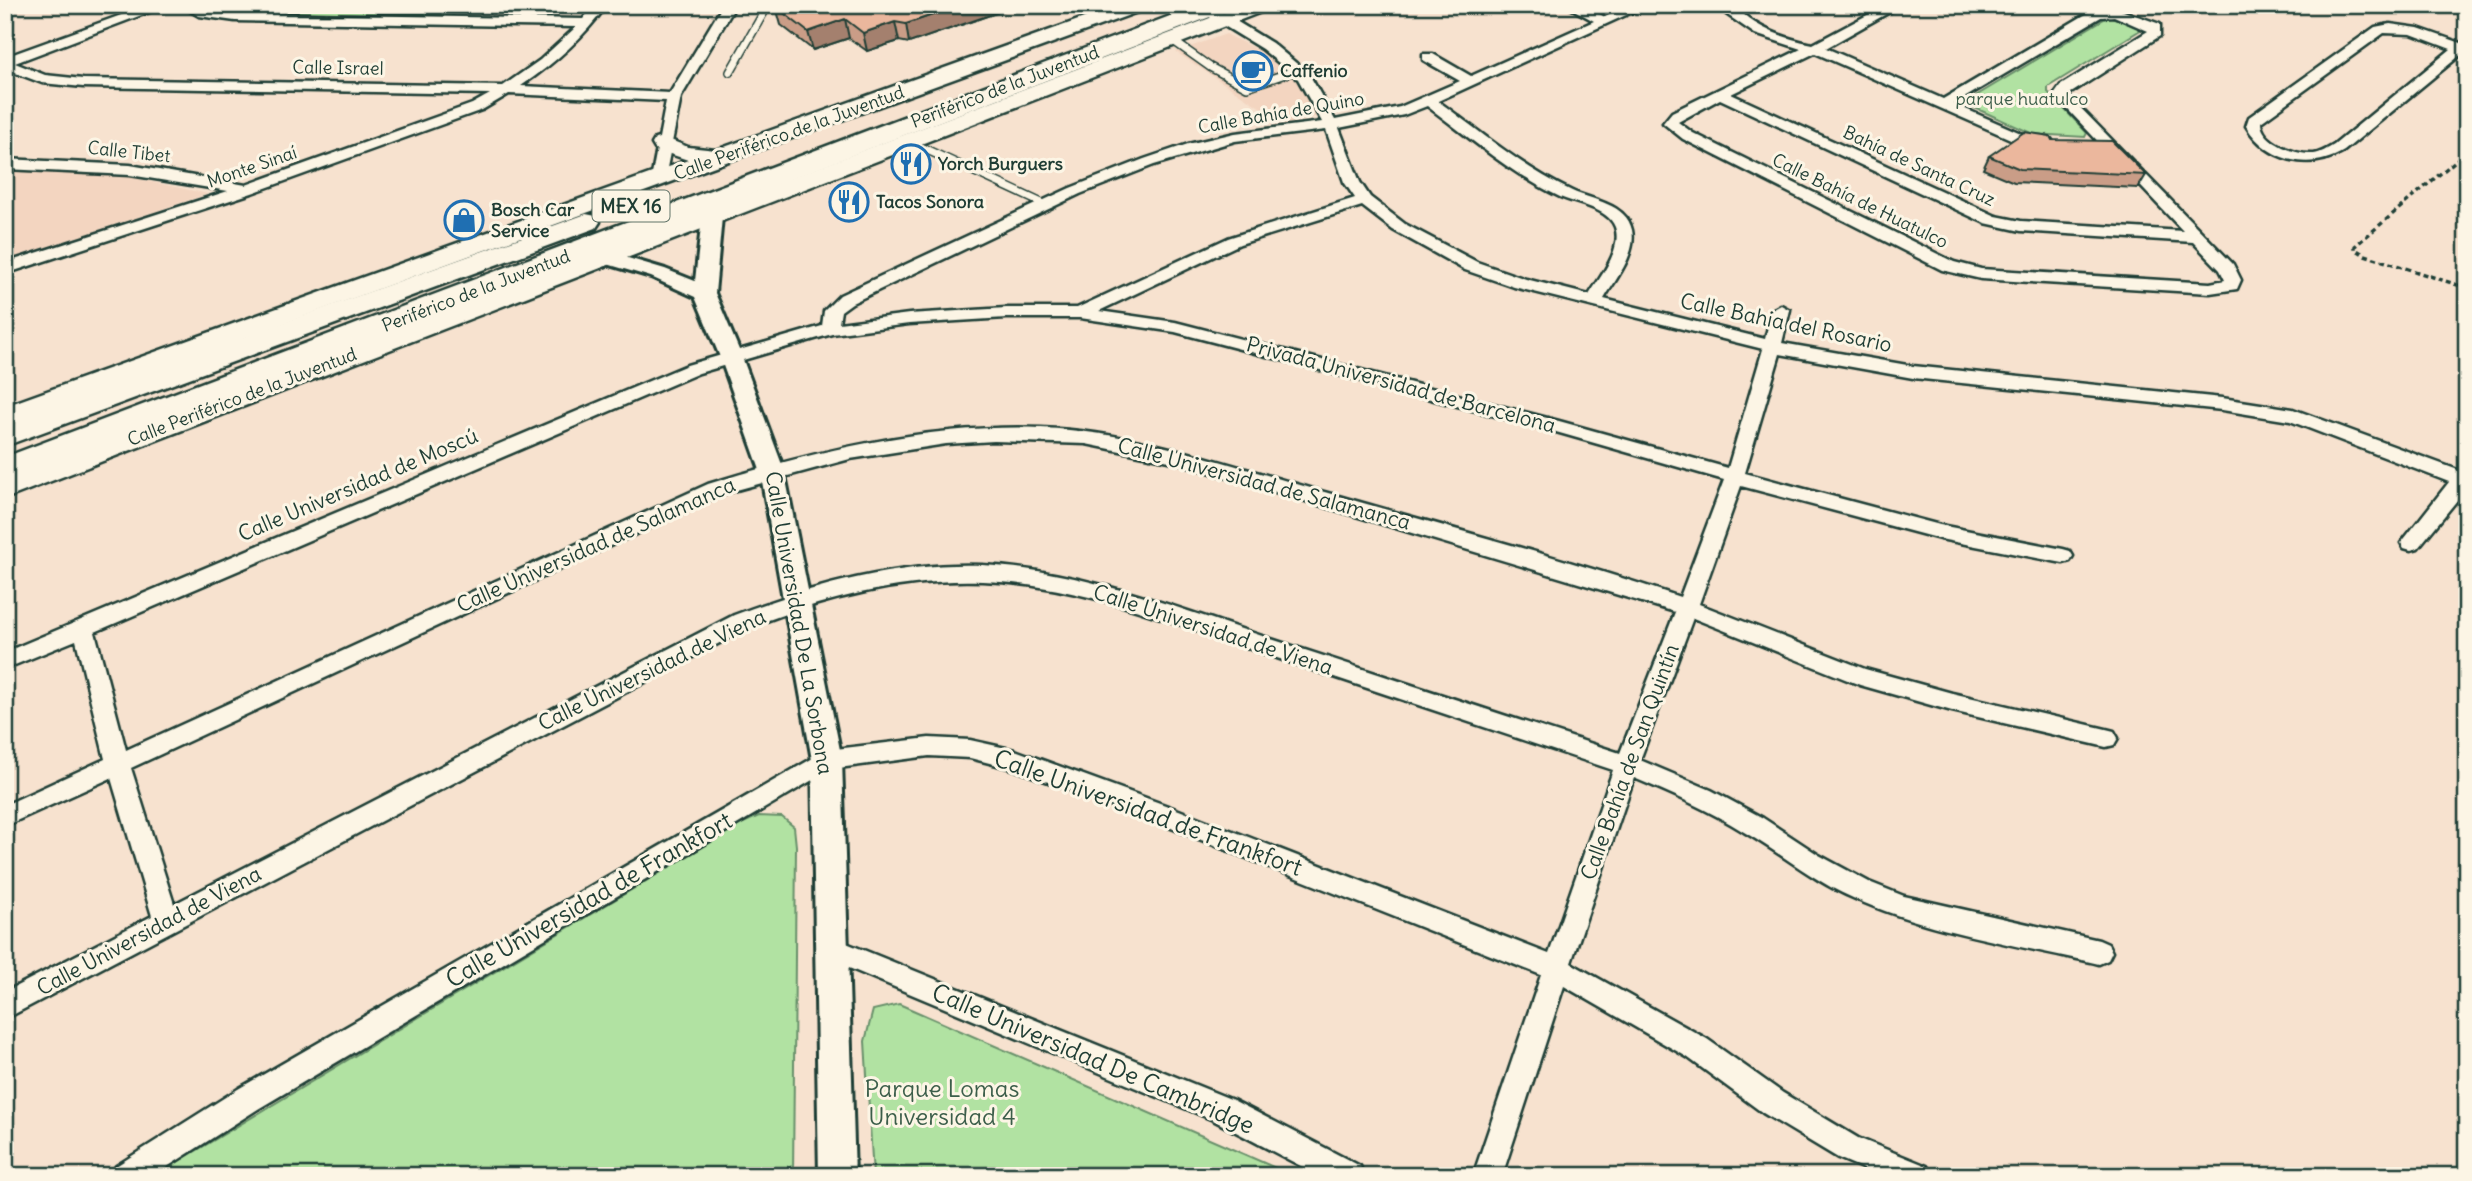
<svg xmlns="http://www.w3.org/2000/svg" width="2472" height="1181" font-family="Delius,sans-serif">
	<rect width="100%" height="100%" fill="#f7e2cf"/>
	<filter id="ink" filterUnits="userSpaceOnUse"><feTurbulence type="fractalNoise" baseFrequency=".0143" numOctaves="2"/><feDisplacementMap in="SourceGraphic" scale="14" xChannelSelector="R" yChannelSelector="G"/><feConvolveMatrix kernelMatrix="1 2 1 2 8 2 1 2 1" color-interpolation-filters="sRGB"/></filter>
	<g filter="url(#ink)">
		<path fill="#f3d5c0" d="M1226,34L1281,62L1303,87L1317,116L1287,125L1176,52Z
			M5,170L116,174L208,194L5,261Z"/>
		<path fill="#b1e2a2" stroke="#68906b" stroke-width="2" d="M219,5H462L451,17L228,9Z
			M2109,16L2142,29L2048,87V92L2087,133L2085,137L2033,134L1964,103Z
			M759,816L782,817L794,827L796,846L793,1176H154L741,824Z
			M899,1004L1294,1176H873L865,1041L873,1010Z"/>
		<g fill="none" stroke-linecap="round" stroke-linejoin="round">
			<g stroke="#1f3d34" stroke-width="10">
				<path id="service" d="M1172,40L1210,67L1247,87L1297,70
					M730,72L768,5
					M908,141L1046,205"/>
			</g>
			<g stroke="#1f3d34" stroke-width="5">
				<path id="minor" d="M149,5H168L15,63L45,75L83,79L503,86L540,60L576,27L235,21L199,16L180,5C199,5 216,11 235,13L583,19L594,5H607C584,37 555,63 521,86L670,93L723,5H736L681,97L664,183L659,185L651,180L666,101L509,94L482,110L252,193L5,274V263L228,191L130,175L5,169V159L130,165L246,185L472,104L490,94L83,87L42,83L5,69V57Z
					M1565,5H1582L1605,17L1631,5H1648L1438,101C1481,132 1523,168 1572,191C1592,200 1627,204 1632,230C1637,254 1615,280 1604,299L1765,339L1772,310L1781,305L1790,310L1782,343L1913,366L2222,398L2293,409L2458,470L2467,466V488L2418,548L2411,550L2404,548L2401,543L2449,482L2290,421L2222,410L1913,378L1780,354L1745,473L1940,525L2063,549L2070,551L2073,556L2070,561L2063,563L1940,539L1741,486L1699,604L1865,669L1952,693L2106,729L2114,731L2118,738L2114,745L2106,747L1952,711L1860,685L1693,618L1640,760L1711,790L1763,818L1819,855L1869,882L1904,896L2099,940L2108,944L2112,952L2108,960L2099,964C2018,945 1928,932 1853,898C1813,881 1781,853 1744,832C1709,810 1672,794 1634,778L1571,963L1707,1039L1783,1093L1858,1138L1927,1166L1931,1176H1881L1838,1158L1763,1113L1687,1057L1564,986L1502,1176H1473L1541,975L1161,824L1013,769L970,758L929,756L831,769L258,1109L153,1176H112L116,1166L238,1089L827,750L929,738L970,740L1015,750L1179,810L1549,954L1613,770C1496,731 1379,692 1262,653C1172,622 1078,584 982,581C903,578 822,599 750,627L5,1019V992L152,916L111,778L5,826V805L105,759L76,640L5,669V652L687,365L822,326L824,311L840,295L1070,188L1144,159L1188,144L1235,133L1322,122L1298,79L1262,49L1203,13V7H1213L1272,43L1309,74L1335,120L1400,107L1460,81L1423,60V54H1433L1471,76L1594,21ZM1427,106C1470,138 1511,174 1560,197C1576,204 1608,208 1615,227C1623,249 1600,277 1589,295L1526,279L1477,262L1405,224L1370,197L1360,182L1339,128L1404,115ZM1326,130L1344,182L1355,198L1228,238L1077,308H1006L909,314L839,323L841,311L852,303L1080,194L1154,165L1235,141ZM1362,206L1393,230L1465,270L1514,287L1763,349L1728,468L1559,421L1175,322L1099,311L1240,244ZM1006,318H1080L1175,332L1556,432L1724,480L1680,597C1567,559 1450,528 1335,495C1238,468 1142,432 1041,428C928,424 815,451 708,484L126,750L95,632L699,373L832,334L909,324ZM994,441L1086,444L1179,463L1675,612L1620,753C1503,715 1385,676 1268,638C1175,607 1080,570 982,565C898,562 812,586 734,615L174,904L131,768L722,494L850,459L946,444Z
					M1886,5H1902L1826,48L1943,99L2093,10L2115,8L2160,24V36L2068,95L2233,264L2241,280L2237,289L2210,293L1981,279L1942,270L1683,139L1663,123L1672,112L1801,49L1755,34L1726,14V8C1738,6 1745,17 1755,23C1773,34 1793,40 1813,44ZM2114,16L2148,31L2061,85L2054,95L2183,231L2021,221L1996,216L1731,94L1815,53L2022,144L2051,145L2053,142L2051,139L2030,137L1954,104L2101,17ZM1720,99L1985,223L2021,231L2193,242L2220,270L2225,280L2210,283L1981,269L1954,262L1693,133L1678,122Z
					M2390,24L2418,28L2467,45V54L2463,53L2344,151C2309,172 2267,161 2246,126L2249,117L2375,27ZM2384,33L2411,34L2451,49L2334,145C2327,149 2321,153 2314,154C2296,155 2261,142 2261,122Z
					M834,938L1233,1100L1360,1166L1364,1176H1320L1213,1120L825,958L821,950L825,942Z"/>
			</g>
			<g stroke="#1f3d34" stroke-width="6">
				<path id="tertiary" d="M703,198L710,200L722,217L715,293L742,357L784,470L842,760L855,1176H819L812,760L760,470L720,357L695,297L651,277L597,261L585,246L588,242H602L611,253L665,269L695,281L702,217L693,204Z"/>
			</g>
			<g stroke="#1f3d34" stroke-width="5">
				<path id="secondary" d="M1120,5H1149L1146,9L5,425V406L688,160L655,149L652,144L655,139L663,137L688,147L716,150Z
					M1244,5H1272L1269,9L5,499V478Z"/>
			</g>
			<g stroke="#1f3d34" stroke-width="5">
				<path id="trunk" d="M1199,5H1231L1228,10L5,482V457Z
					M586,214L596,216L600,222L596,228L5,446V423Z"/>
			</g>
			<path stroke="#1f3d34" stroke-width="3.5" stroke-dasharray="5 3.5" stroke-linecap="butt" d="M2467,151L2355,246V249L2365,255L2467,288"/>
			<use href="#service" stroke="#fcf5e5" stroke-width="7"/>
			<use href="#minor" fill="#fcf5e5" fill-rule="evenodd"/>
			<use href="#tertiary" fill="#fcf5e5" fill-rule="evenodd"/>
			<use href="#secondary" fill="#fcf5e5" fill-rule="evenodd"/>
			<use href="#trunk" fill="#fcf5e5" fill-rule="evenodd"/>
		</g>
		<path fill="#ca9d87" stroke="#1f3d34" stroke-width="2" d="M777,5H1019L909,43L899,41L867,51L849,38L813,50L781,25L776,7Z
			M2052,140L2146,175L2138,188L2014,182L1983,169L1989,156Z"/>
		<path fill="#a4806e" stroke="#1f3d34" stroke-width="2" d="M962,5H1019L909,43L906,24Z
			M845,19L849,38L813,50L808,32Z
			M895,22L899,41L867,51L863,33Z"/>
		<path fill="#ebb79d" stroke="#1f3d34" stroke-width="2" d="M777,5H962L906,24L895,22L863,33L845,19L808,32L776,7Z
			M2024,132L2050,136L2052,140L2112,141L2146,175L2020,169L1989,156Z"/>
	</g>
	<defs>
		<g id="cafe-ring" transform="scale(2.0125)"><circle r="9.5" fill="#fcf5e5" stroke="#1f6fb2" stroke-width="1.5"/><path d="M-5.5-4.5H6V0H3Q3 3.5 0 3.5H-2.5Q-5.5 3.5-5.5 0ZM3-3.2v2h1.7v-2ZM-6 4.5H4V6H-6Z" fill="#1f6fb2"/></g>
		<g id="restaurant-ring" transform="scale(2.0125)"><circle r="9.5" fill="#fcf5e5" stroke="#1f6fb2" stroke-width="1.5"/><path d="M-5-6h1v4h1v-4h1v4h1v-4h1v5L-1.5 .5V6h-2V.5L-5-1ZM5-6V6H3V1.5H1.5Q1.5-4 5-6Z" fill="#1f6fb2"/></g>
		<g id="shop-ring" transform="scale(2.0125)"><circle r="9.5" fill="#fcf5e5" stroke="#1f6fb2" stroke-width="1.5"/><path d="M-5-2.5h2.3a2.7 3.5 0 0 1 5.4 0H5L5.5 6h-11ZM-1.5-2.5h3a1.5 2.3 0 0 0-3 0Z" fill="#1f6fb2"/></g>
	</defs>
	<g fill-rule="evenodd">
		<use href="#cafe-ring" x="1253" y="71"/>
		<use href="#restaurant-ring" x="911" y="164"/>
		<use href="#restaurant-ring" x="849" y="202"/>
		<use href="#shop-ring" x="464" y="220"/>
	</g>
	<g text-anchor="middle" stroke-width="6" stroke-linejoin="round" paint-order="stroke">
		<g font-size="18" fill="#1f3d34" stroke="#fcf5e5">
			<text transform="translate(338 68) rotate(1)" y="6">Calle Israel</text>
			<text transform="translate(1005 87) rotate(-21)" y="6">Periférico de la Juventud</text>
			<text transform="translate(1281 113) rotate(-10)" y="6">Calle Bahía de Quino</text>
			<text transform="translate(789 133) rotate(-20)" y="6">Calle Periférico de la Juventud</text>
			<text transform="translate(129 152) rotate(6)" y="6">Calle Tibet</text>
			<text transform="translate(1919 166) rotate(25)" y="6">Bahía de Santa Cruz</text>
			<text transform="translate(252 167) rotate(-19)" y="6">Monte Sinaí</text>
			<text transform="translate(1860 201) rotate(26)" y="6">Calle Bahía de Huatulco</text>
			<text transform="translate(476 291) rotate(-21)" y="6">Periférico de la Juventud</text>
			<text transform="translate(242 397) rotate(-21)" y="6">Calle Periférico de la Juventud</text>
		</g>
		<g font-size="18" font-weight="bold" fill="#1f3d34" stroke="#fcf5e5" text-anchor="start">
			<text x="1280" y="77">Caffenio</text>
			<text x="938" y="170">Yorch Burguers</text>
			<text x="876" y="208">Tacos Sonora</text>
			<text x="491" y="216">Bosch Car<tspan x="491" dy="21">Service</tspan></text>
		</g>
		<g font-size="18" fill="#3c5e4a" stroke="#fcf5e5">
			<text x="2022" y="105">parque huatulco</text>
		</g>
		<rect fill="#fcf5e5" stroke="#617469" stroke-width="2" x="592.5" y="190.5" width="77" height="31" rx="5"/>
		<g font-size="19" font-weight="bold" fill="#1f3d34">
			<text x="631" y="213">MEX 16</text>
		</g>
		<g font-size="21" fill="#1f3d34" stroke="#fcf5e5">
			<text transform="translate(1786 323) rotate(12)" y="7">Calle Bahia del Rosario</text>
			<text transform="translate(1401 385) rotate(15)" y="7">Privada Universidad de Barcelona</text>
			<text transform="translate(1264 484) rotate(15)" y="7">Calle Universidad de Salamanca</text>
			<text transform="translate(358 485) rotate(-23)" y="7">Calle Universidad de Moscú</text>
			<text transform="translate(596 545) rotate(-24)" y="7">Calle Universidad de Salamanca</text>
			<text transform="translate(799 623) rotate(80)" y="7">Calle Universidad De La Sorbona</text>
			<text transform="translate(1213 630) rotate(18)" y="7">Calle Universidad de Viena</text>
			<text transform="translate(652 670) rotate(-26)" y="7">Calle Universidad de Viena</text>
			<text transform="translate(1630 762) rotate(-70)" y="7">Calle Bahía de San Quintín</text>
			<text transform="translate(149 931) rotate(-28)" y="7">Calle Universidad de Viena</text>
		</g>
		<g font-size="24" fill="#1f3d34" stroke="#fcf5e5">
			<text transform="translate(1148 813) rotate(20)" y="8">Calle Universidad de Frankfort</text>
			<text transform="translate(589 900) rotate(-30)" y="8">Calle Universidad de Frankfort</text>
			<text transform="translate(1093 1059) rotate(23)" y="8">Calle Universidad De Cambridge</text>
		</g>
		<g font-size="24" fill="#3c5e4a" stroke="#fcf5e5">
			<text x="942" y="1097">Parque Lomas<tspan x="942" dy="28">Universidad 4</tspan></text>
		</g>
	</g>
	<rect width="2472" height="1181" fill="none" stroke="#fcf5e5" stroke-width="28"/>
	<rect x="14" y="14" width="2444" height="1153" fill="none" stroke="#1f3d34" stroke-width="2.5" filter="url(#ink)"/>
</svg>
